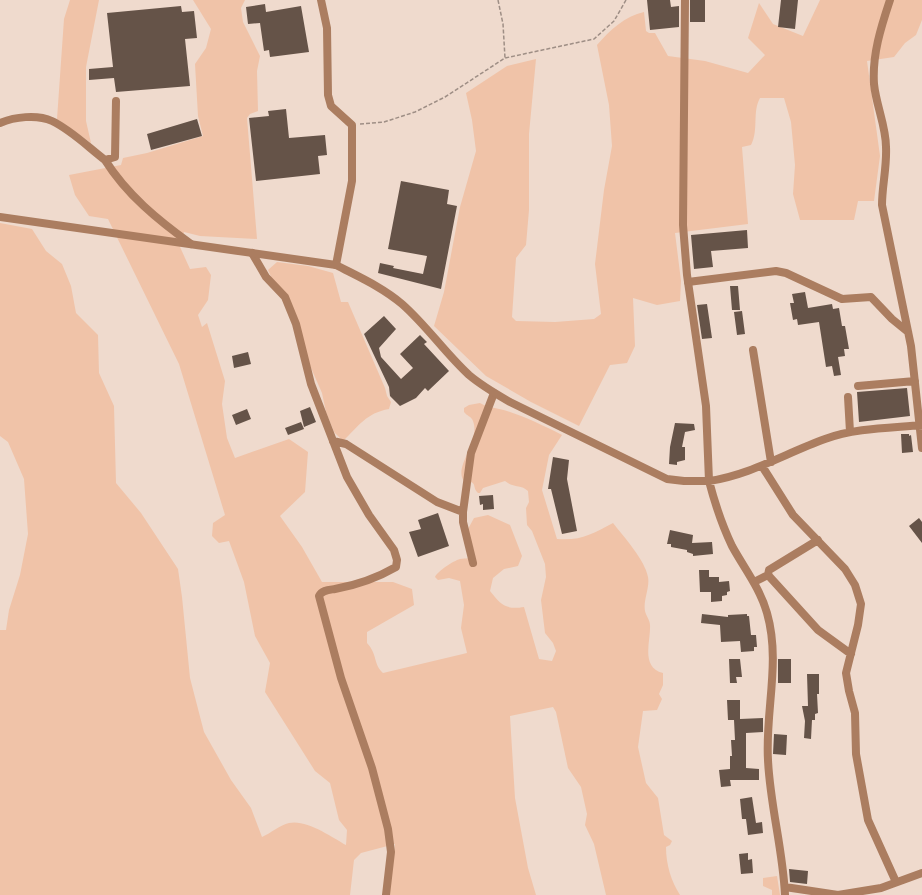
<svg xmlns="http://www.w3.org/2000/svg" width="922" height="895" font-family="'Roboto Serif',serif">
	<rect width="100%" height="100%" fill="#efdacd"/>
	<path fill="#f0c3a8" d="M70,0H99L86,67V121L91,143L57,119L64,19Z
		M193,0H245L241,8L243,22L260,56L257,71L258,111L250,114L247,118L257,239L200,236L184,232L180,247L190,269L206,267L211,275L208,300L198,315L202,327L207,323L225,381L222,404L227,438L235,458L289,439L308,452L305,492L280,516L302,547L322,582H393L412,589L414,605L367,632V643C378,655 373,664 383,673L467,653L461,628L464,605L460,581L449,578L438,580L435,577C438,571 453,561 460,559C466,558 470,559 475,556L468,529L474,518L488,515L510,525L522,556L518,566L504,569L493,578L490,591C501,605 506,610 524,607L539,659L552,661L556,651L553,643L545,633L541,600L546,577L545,564L532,531L527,525L526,508L529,502L528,491C521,484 513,488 505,481L483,488L480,493H478C471,486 479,482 464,481C453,467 481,441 473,421C471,416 467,416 464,412V408L469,405L480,403C489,408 498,408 507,411C526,417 544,426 562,435L549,455L542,490L557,539C581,541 592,534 613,523C624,537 645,560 648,577C650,588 643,600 645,611C646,616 650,620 650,625C651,641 640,667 663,673V685L659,694L662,699L657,710L643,711L638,747L646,783L658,798L664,835L672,841L670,845L666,847C666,864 671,881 680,895H606L594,844L585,825L587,814L581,787L568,768L556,712L553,707L510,716L515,798L528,868L536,895H389L395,844L361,853L354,860L350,895H0V630H6L9,610L20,575L28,534L24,479L8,442L0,436V223L32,229L46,251L62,264L71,286L76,313L98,335L99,373L114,406L116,483L141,513L178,569L182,597L190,678L204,732L231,780L251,808L262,837C271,833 280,825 289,823C306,819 332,837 346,845L347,830L339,820L330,783L315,771L265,692L270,663L255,636L244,582L229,541L219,543L212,536L213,523L225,515L179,364L108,219L89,216L75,195L69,175L121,165L123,158L147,153L203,136L198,116L195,64L206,48L211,29Z
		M820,0H922V20L916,35L905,43L894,57L867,61L880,156L874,201H858L854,220H800L793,194L795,165L791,122L784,98H760C752,112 759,130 751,145L742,147L748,224L675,233L681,281L680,301L657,305L633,298L635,346L627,363L610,365L579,426L531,402L486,376L434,326L444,292L460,207L476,151L472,120L466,93L507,66L536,59L529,134V210L526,245L516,258L512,317L516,321L555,322L594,319L601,314L595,264L604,190L612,146L609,105L597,45C610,30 625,16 644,12L646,31L649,33H655L668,56L705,61L748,73L765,55L748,38L759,3L773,24L803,36Z
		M277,262L308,266L333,273L341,302H348L385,388L387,396L391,402L389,409C366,413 359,426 343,441L334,432L326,412L322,393L308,361L298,322L274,283L268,270Z
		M777,876L780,895H772V890L763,886V878Z"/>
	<path fill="#655348" d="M647,0H670L671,7L679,6V27L650,30Z
		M690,0H705V22H690Z
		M781,0H798L795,29L778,27Z
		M265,4L266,12L301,6L309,52L270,57L269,50L264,51L260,23L248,24L246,7Z
		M181,6L182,12L194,11L197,38L185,39L190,86L116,92L114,78L89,80V69L113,67L107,13Z
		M286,109L289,138L325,135L327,155L318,156L320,174L256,181L249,118L269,116L268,111Z
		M197,119L202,136L151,150L147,134Z
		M401,181L449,190L447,204L457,206L441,289L378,273L380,263L394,266L393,268L423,274L427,256L388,249Z
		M747,230L748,248L711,251L713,267L694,269L691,235Z
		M730,286H738L740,310H732Z
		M805,292L808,308L832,304L833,309L839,308L842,326H845L849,349H844L845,356L838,357L841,375L834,376L832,366L826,367L819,322L798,325L797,319L793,320L790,303H794L792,294Z
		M707,304L712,338L702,339L697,305Z
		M742,311L745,334L737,335L734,312Z
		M384,316L396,329L379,348L381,357L401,379L413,368L400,354L420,335L427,342L424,344L449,371L428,391L425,388L416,398L400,406L390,396L389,387L364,334Z
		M248,352L251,364L234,368L232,356Z
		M907,388L910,416L859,422L857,392Z
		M310,407L316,422L304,427L300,411Z
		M247,409L251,419L236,425L232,415Z
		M301,422L304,429L288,435L285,428Z
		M675,423L694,424L695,430L685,432L682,447H685V460L677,462V465L669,464L670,447Z
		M901,434H909V436L911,435L913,452L902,453Z
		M553,457L569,460L567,479L577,531L562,534L551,489H548Z
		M493,495L494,509L483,510V504L480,505L479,496Z
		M438,513L449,546L418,557L409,532L421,529L418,520Z
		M919,518L922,522V543L909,526Z
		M670,530L693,535L692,543L712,542L713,554L693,556V554L687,552V550L671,547V544H667Z
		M699,570H709V577H719V582L729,581L730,591L727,592V595L722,596V601L711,602V592H700Z
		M702,614L728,617V615L747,614V616H749L751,635H756L757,647H754V651L741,652L740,641L721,642L720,625L701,623Z
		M729,659H740L742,677H736L737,683H730Z
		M778,659H791V683H778Z
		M807,674H819V694H817L818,713L815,714V720H812L811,739L804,738L805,721L802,706H808Z
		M727,700H740V719L763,718V732L746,733V768L759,769V780H730L731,786L721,787L719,770L730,769V756H732L731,740H735L734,720H728Z
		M774,734L787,735L786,755L773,754Z
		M752,797L756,823L762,822L763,833L748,835L746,819H742L740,799Z
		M748,853V860L752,859L753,873L741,874L739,854Z
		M789,869L808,871L807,884L790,882Z"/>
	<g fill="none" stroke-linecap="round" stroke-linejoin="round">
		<path stroke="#9e8e85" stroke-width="1.5" stroke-dasharray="4 2" stroke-linecap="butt" d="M498,0L503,24L505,58
			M360,124L384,122L415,112L445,97L505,58L594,39L614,21L626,0"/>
		<path stroke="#ab7d60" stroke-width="8" d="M321,0L327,28L328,95L331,106L352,125V181L336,265
			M890,0C881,27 872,55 874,84C876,105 886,126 886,147C887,167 882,186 882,205L911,346L922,448
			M0,123C14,117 37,114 52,121C71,130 88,147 105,160L115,157L116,101
			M105,160C127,195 158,220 191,244
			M252,253L266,277L285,297L296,324L311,384L347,477L369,515L394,550L397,560L396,567C377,578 357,585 335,589C329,590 322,590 319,596L341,678L372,768L388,829L391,852L386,895
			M688,282L776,271L786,273L842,299L871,297L892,319L908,332
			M753,350L771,462
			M858,386L915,381
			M848,397L850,432
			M333,441L346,444L437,502L463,512L471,453L494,393
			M762,466L793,515L845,569L855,585L861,604L858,625L846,673L849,691L855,713L856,754L868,820L896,882
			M463,512V522L473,563
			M768,575L818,630L851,654
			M754,582L768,575L769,570L818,540
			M785,887L838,895L881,888L922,873
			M785,895C783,850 770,805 768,760C765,711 781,662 767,613C760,588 744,568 732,546C722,525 715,504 709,481C750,475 786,453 825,439C855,428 890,428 922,425"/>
		<path stroke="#ab7d60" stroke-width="8" d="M0,217L336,265C359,277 382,287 402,304C427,326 445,353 469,375C482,386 496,394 510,402L667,479L684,481H709L706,406L687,275L683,225L685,0"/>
	</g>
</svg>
